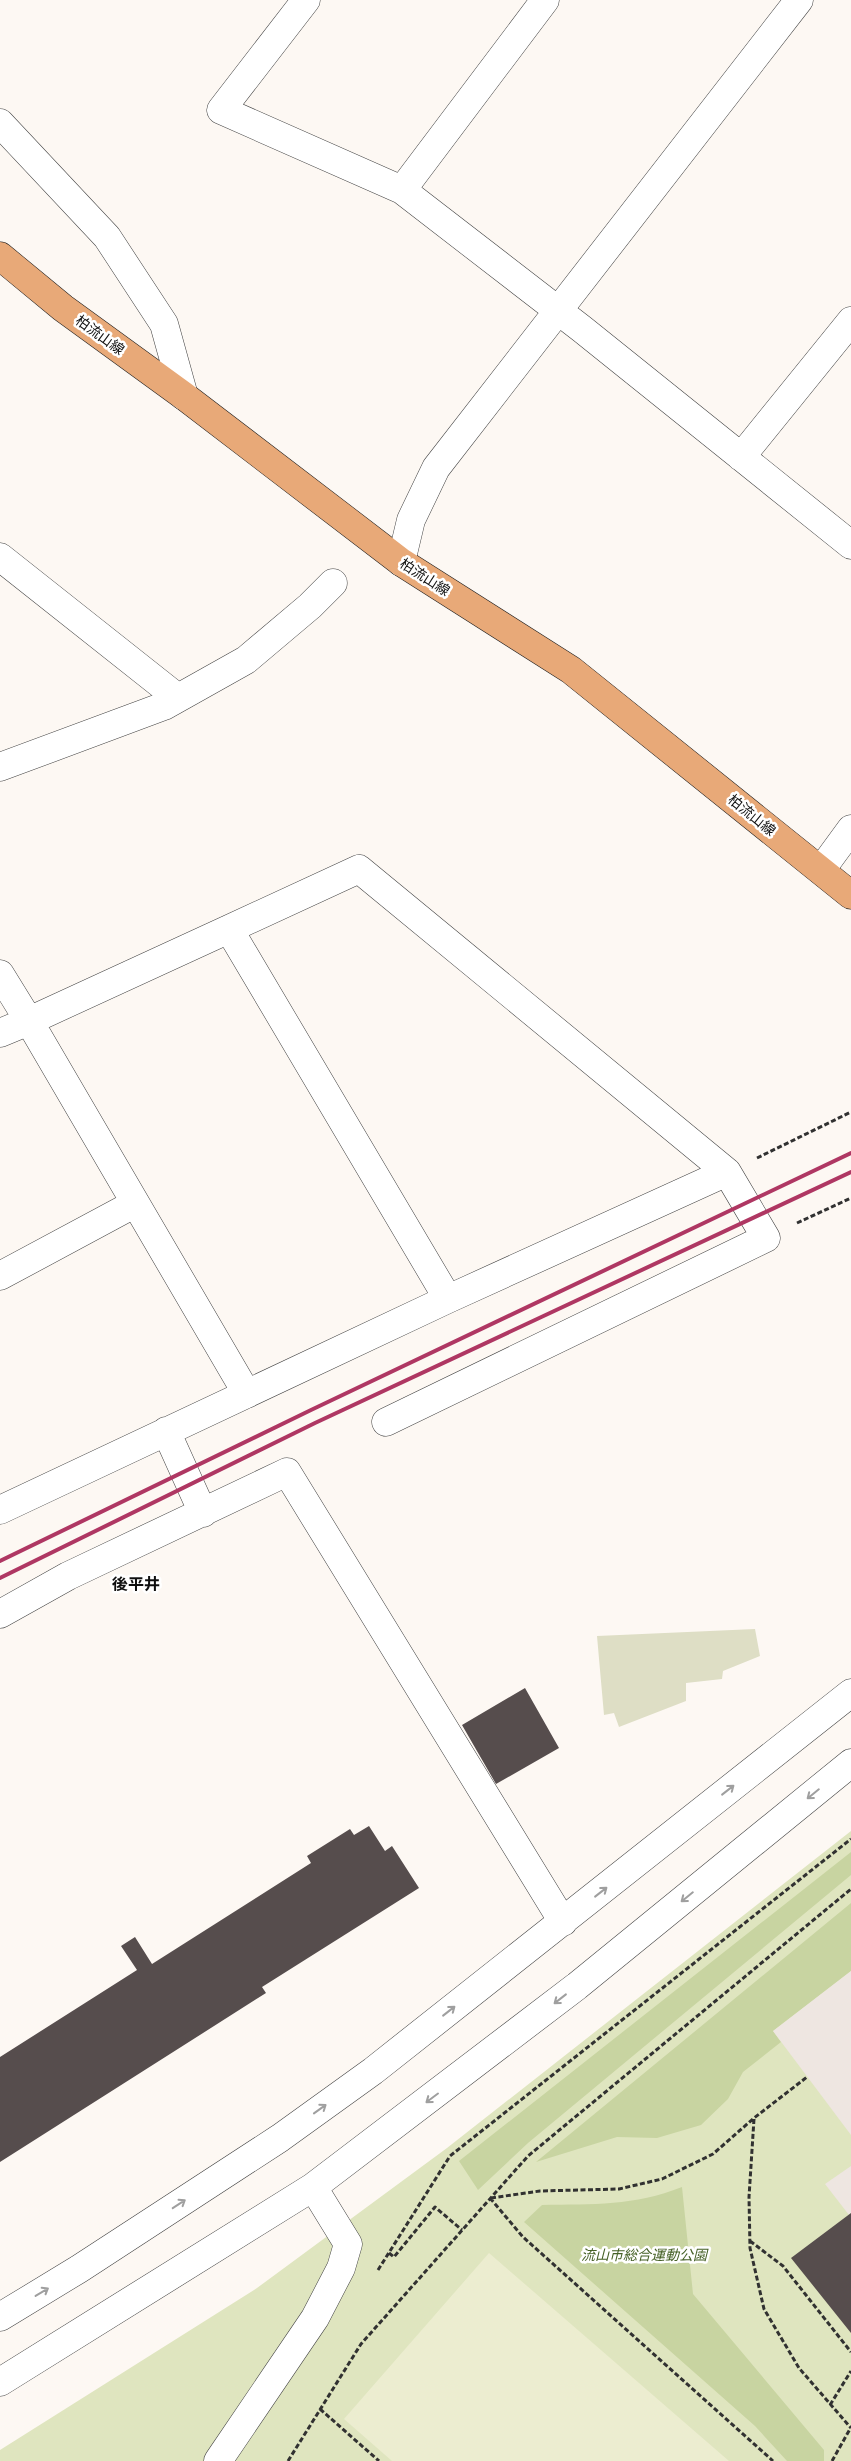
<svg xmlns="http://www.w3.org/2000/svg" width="851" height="2461" font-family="'PT Serif','Noto Sans JP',serif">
	<rect width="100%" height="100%" fill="#fdf8f3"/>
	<path fill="#dfe5bf" d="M851,1831V2461H0V2450L257,2288L447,2148Z"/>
	<path fill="#c8d4a1" d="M851,1852V1875L528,2143L478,2190L459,2161Z
		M851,1903V1971L773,2031L781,2042L743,2072L728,2099L701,2125L657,2138L617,2137L536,2162Z
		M682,2187L693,2294L824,2450V2461H787L755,2426L524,2222L542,2205C593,2204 634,2206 682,2187Z"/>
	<path fill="#dedec5" d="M755,1629L760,1656L723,1671L722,1679L686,1683V1701L619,1727L614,1713L604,1715L597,1636Z"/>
	<path fill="#ecedd0" d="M489,2253L729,2461H392L344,2419Z"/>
	<path fill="#eee6e1" d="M851,1971V2135L773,2031Z
		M851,2166V2213L849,2215L825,2184Z"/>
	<path fill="#564d4d" d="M525,1688L559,1748L496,1784L462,1725Z
		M369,1826L385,1851L392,1846L419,1888L262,1987L266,1993L0,2162V2057L137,1970L121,1946L135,1937L152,1964L311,1863L307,1856L350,1829L354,1835Z
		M851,2213V2333L791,2258Z"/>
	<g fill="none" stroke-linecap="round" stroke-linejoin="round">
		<g stroke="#424242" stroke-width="29">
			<path id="minor" d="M306,0L221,110L402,190L582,329L851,545
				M0,123L107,237L164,324L184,396
				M402,190L545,0
				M741,457L851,321
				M0,557L178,698
				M401,562L411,520L436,468L799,0
				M0,767L164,706L246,660L310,606L333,583
				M821,870L851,829
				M229,929L359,869L727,1172L766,1238L386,1422
				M0,974L29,1021L229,929L448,1299
				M0,1033L29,1021L247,1394
				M0,1276L134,1204
				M166,1431L203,1513
				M0,1510L448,1299L727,1172
				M0,1614L68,1576L287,1472L563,1922
				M0,2317L79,2269L280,2138L373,2071L851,1693
				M0,2382L313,2187L577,1986L851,1763
				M218,2461L315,2318L341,2268L348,2244L313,2187"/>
		</g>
		<g stroke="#202020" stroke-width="29">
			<path id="major" d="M0,256L63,308L184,396L401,562L571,670L851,895"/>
		</g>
		<path stroke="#313131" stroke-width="3" stroke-dasharray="5 2.5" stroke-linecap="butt" d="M757,1158L851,1112
			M797,1223L851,1198
			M754,2119L749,2197L750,2248L764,2309L799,2368L851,2428
			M490,2198L523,2237L773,2461
			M491,2198L540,2191L619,2189L662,2179L713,2154L754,2118L807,2077
			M750,2241L783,2266L851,2352
			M389,2253L394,2257L435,2207L462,2230
			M378,2270L450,2156L851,1839
			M830,2405L851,2371
			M320,2409L379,2461
			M288,2461L361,2344L528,2156L851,1889
			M832,2461L850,2429"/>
		<use href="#minor" stroke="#fff" stroke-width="28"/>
		<use href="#major" stroke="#e8a978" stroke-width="28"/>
		<path stroke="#af3763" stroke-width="4" d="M0,1561L311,1410L851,1153
			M0,1578L315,1423L851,1172"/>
	</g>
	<defs><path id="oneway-shaft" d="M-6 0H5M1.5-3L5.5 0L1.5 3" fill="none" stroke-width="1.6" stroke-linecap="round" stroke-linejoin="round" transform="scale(1.25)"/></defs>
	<g stroke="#9f9f9f">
		<use href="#oneway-shaft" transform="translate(728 1790) rotate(-38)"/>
		<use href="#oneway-shaft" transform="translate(813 1794) rotate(141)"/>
		<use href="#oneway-shaft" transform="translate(601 1892) rotate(-38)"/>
		<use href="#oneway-shaft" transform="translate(687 1897) rotate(141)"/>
		<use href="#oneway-shaft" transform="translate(560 1999) rotate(142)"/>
		<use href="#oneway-shaft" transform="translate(449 2011) rotate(-38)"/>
		<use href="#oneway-shaft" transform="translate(432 2098) rotate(143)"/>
		<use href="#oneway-shaft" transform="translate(320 2109) rotate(-36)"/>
		<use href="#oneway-shaft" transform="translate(179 2204) rotate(-33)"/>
		<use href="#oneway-shaft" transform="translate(42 2292) rotate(-31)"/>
	</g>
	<g text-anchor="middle" stroke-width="5" stroke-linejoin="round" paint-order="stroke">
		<g font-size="14" fill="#0f0f0f" stroke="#fff">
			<text transform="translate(100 335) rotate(36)" y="5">柏流山線</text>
			<text transform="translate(425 577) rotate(33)" y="5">柏流山線</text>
			<text transform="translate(752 815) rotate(39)" y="5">柏流山線</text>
		</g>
		<g font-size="14" font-style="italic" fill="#456026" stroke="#fff">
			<text x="644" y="2260">流山市総合運動公園</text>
		</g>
		<g font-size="16" font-weight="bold" fill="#0f0f0f" stroke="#fff">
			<text x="136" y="1590">後平井</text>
		</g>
	</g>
</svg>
